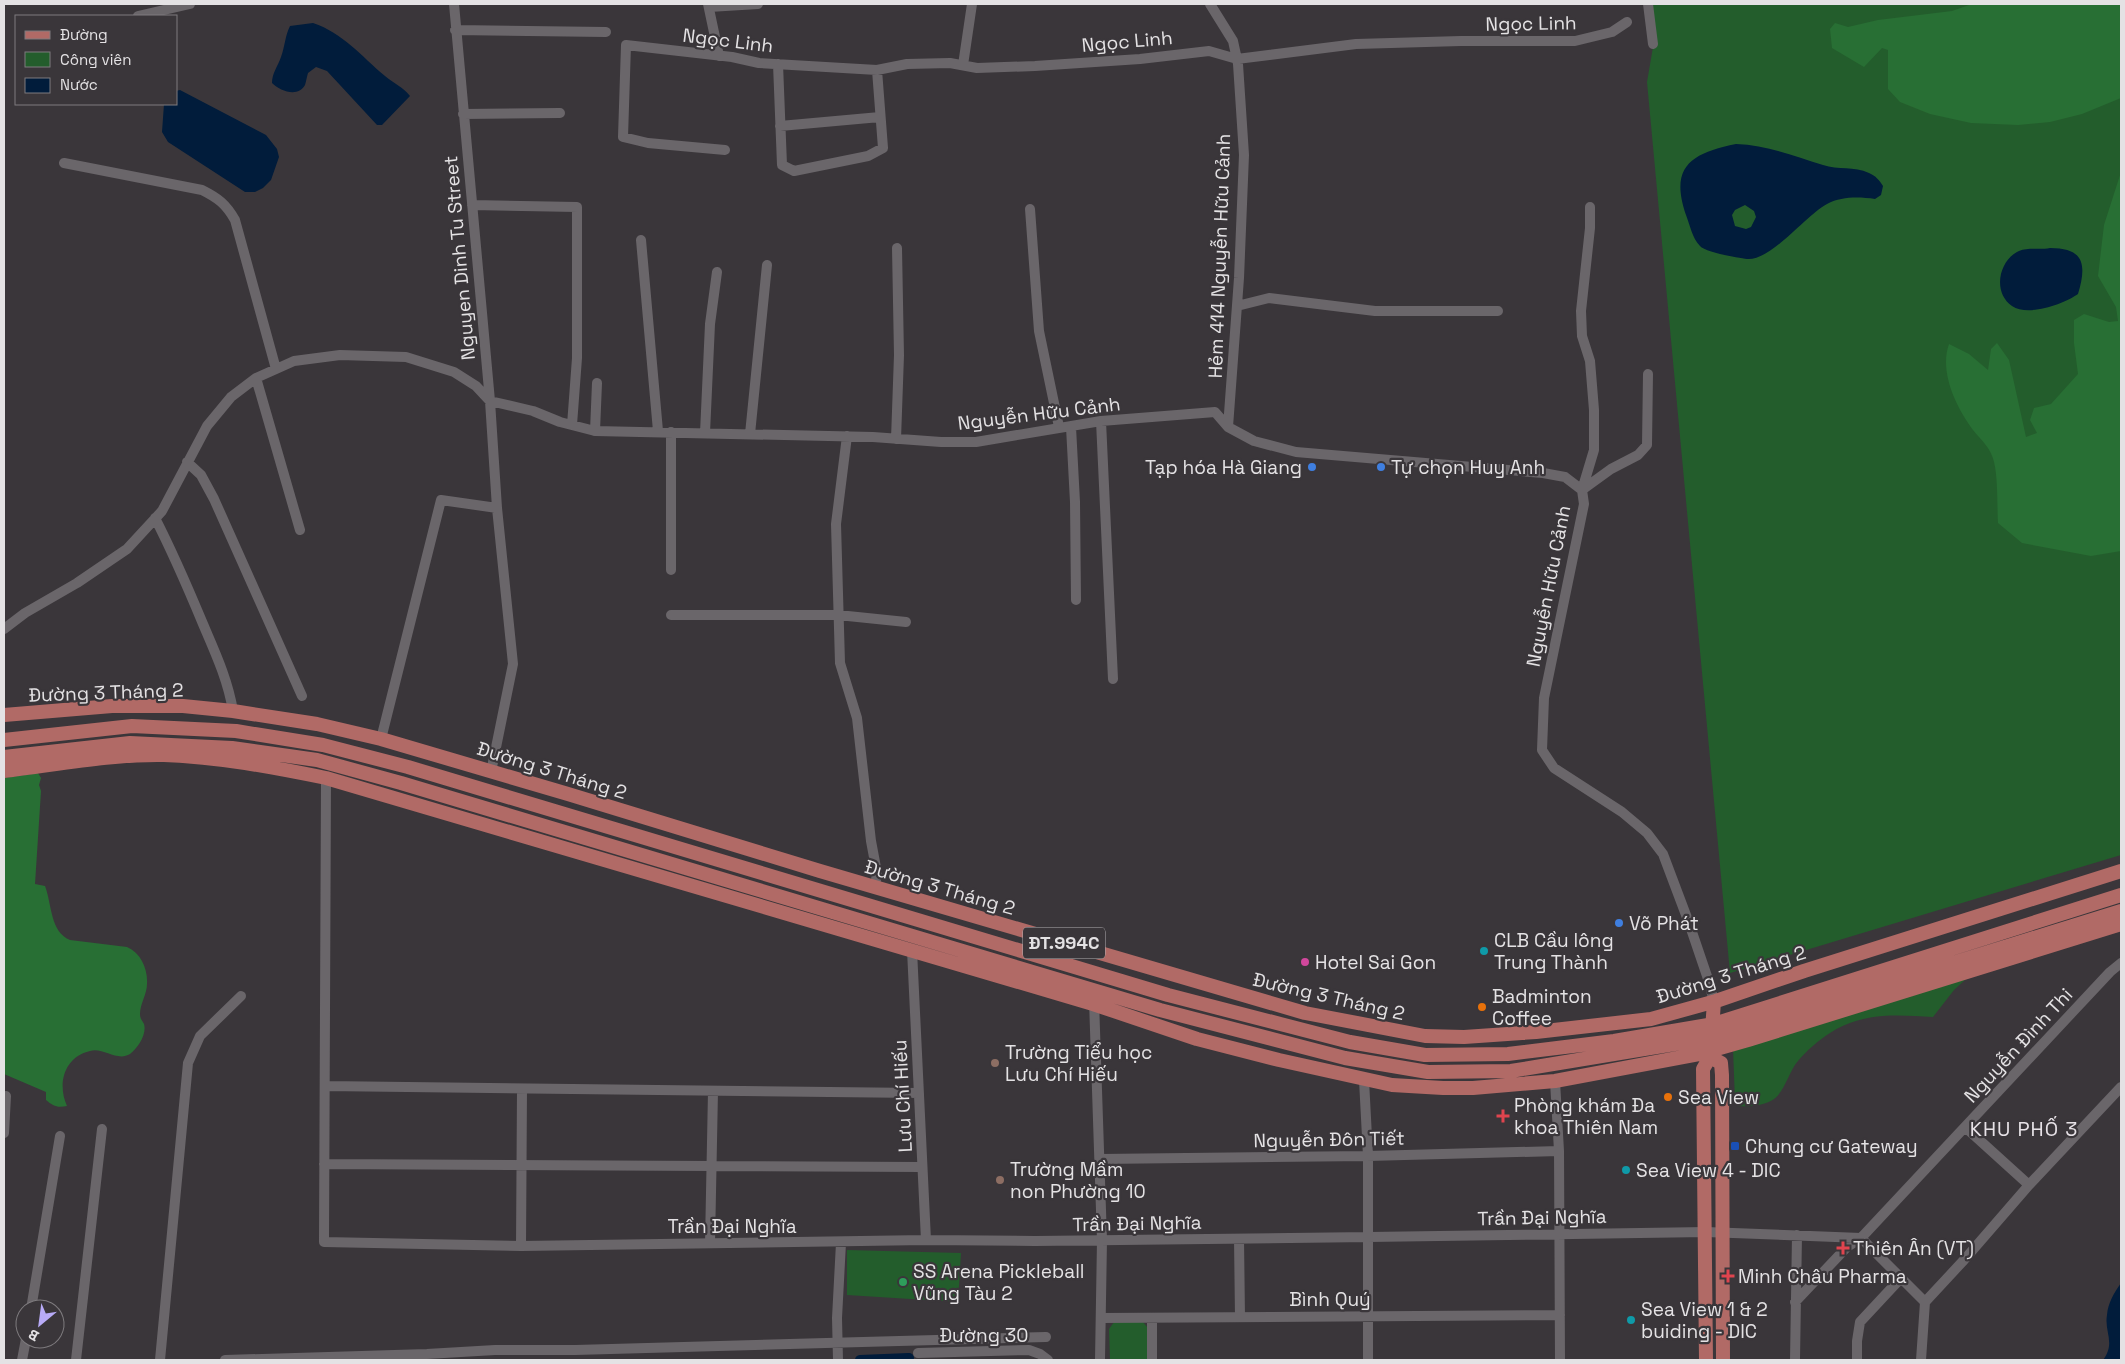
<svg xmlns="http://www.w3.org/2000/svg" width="2125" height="1364" font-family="'Space Grotesk',sans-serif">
	<rect width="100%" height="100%" fill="#3a363a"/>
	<path fill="#235d2c" d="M1648,4H2121V855L1730,973L1647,82L1653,47Z
		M1977,969L1954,990L1933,1017C1896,1015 1862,1012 1830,1033C1819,1040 1806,1051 1798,1061C1789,1071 1785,1091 1774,1099C1764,1106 1748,1107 1737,1106L1735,1101L1733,1049Z
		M847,1250L961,1253L958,1302L847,1295Z
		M1142,1321L1148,1328V1360H1110L1109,1329L1114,1322Z"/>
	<path fill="#286f34" d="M1972,4H2121V98L2082,114L2050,122L2018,125L1971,123L1930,114L1900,102L1888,89V50L1882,48L1864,67L1832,48L1830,29L1835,23L1848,27L1878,20L1952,11Z
		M2121,172V551L2091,556L2022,543L1998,523C1997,505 1998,478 1994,462C1991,448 1981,440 1973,430C1956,407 1939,372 1949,344L1969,354L1988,370L1991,349L1997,343L2009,360L2026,437L2037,433L2030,420L2034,408L2051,404L2078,374L2074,343V320L2084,314L2109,322L2118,321L2116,307L2098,276L2104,225Z
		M38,773L41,778L39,785L41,791L35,884L45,886C52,904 50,932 70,940L127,947C141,953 148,969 147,984C147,994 140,1004 140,1014C140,1019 142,1020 144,1024C147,1034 138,1048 130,1054C117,1062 103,1047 90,1051C64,1057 57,1084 67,1106C57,1108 53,1106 46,1100V1092L4,1074V778Z"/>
	<path fill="#011c3b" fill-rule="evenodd" d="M313,23C343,33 361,56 385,76C393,83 403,87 410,96L382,125H377L327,71L316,67L308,73C307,76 306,82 305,85C298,98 280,91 272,83C272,73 278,66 281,57C285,46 285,36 290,26Z
		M180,90L266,135L277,149L279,157L271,180L263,188L255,192H245L168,142L162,132L164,104H176V91Z
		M1736,144C1767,145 1794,156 1823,165C1838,170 1854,166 1869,173C1876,176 1879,180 1883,186L1881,195L1875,199C1860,197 1842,196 1827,204C1805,216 1771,261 1747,259C1738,258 1705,252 1700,246C1692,238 1690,225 1686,215C1669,166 1692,153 1736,144ZM1745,205L1754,211L1756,217L1751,227L1746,229L1735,226L1732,215L1735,210Z
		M2050,248C2084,248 2087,264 2078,294C2064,304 2028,317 2012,306C1992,292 1999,260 2019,251C2028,247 2040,250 2050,248Z
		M2121,1283V1360H2103C2116,1343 2104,1332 2107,1315C2108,1303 2114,1293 2121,1283Z"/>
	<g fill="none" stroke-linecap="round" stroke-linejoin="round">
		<path stroke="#011c3b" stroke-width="10" d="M860,1360L909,1358"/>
		<path stroke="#6a666a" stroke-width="10" d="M454,4L490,401L497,508L513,664L491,772
			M708,4L719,56
			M1210,4L1233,41L1238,64L1244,155L1239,278L1228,427
			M1648,4L1653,44
			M709,7L758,4
			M138,16L190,4
			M455,30L606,32
			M778,64L782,165L794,171L868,156L883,148L877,70
			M963,65L972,4
			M463,114L560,113
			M780,126L880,117
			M725,150L648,143L623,137L626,45L732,57L759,63L877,70L907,64L950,63L977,68L1035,66L1140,59L1209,51L1237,59L1356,44L1461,41H1575L1612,32L1627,22
			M64,163L202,190C218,198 226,204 235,220L276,369
			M472,205L577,207V358L572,425
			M1590,207V228L1581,311L1582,336L1590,361L1594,410V450L1582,490L1611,469L1638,455L1647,445L1648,374
			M1030,209L1039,331L1059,427
			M641,240L658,431
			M1237,306L1269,298L1375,311H1498
			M256,378L300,530
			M1101,421L1113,679
			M1071,427L1075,502L1076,600
			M595,431L597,383
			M671,432V570
			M705,433L710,324L717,272
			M750,434L767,265
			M847,436L836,524L840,663L857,718L871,841L877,873L875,887
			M896,439L899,355L897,248
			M187,462L201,475L214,499L302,696
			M155,518C173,553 188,588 203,624C215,652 228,680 233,711
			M671,615H838L906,622
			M4,629L25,613L77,583L127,549L162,511L207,426L231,397L256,378L294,361L340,355L406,357L454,372L476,386L490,401L533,411L560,422L595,431L873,437L941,442H976L1101,421L1215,412L1228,427L1254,441L1296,452L1543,473L1565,477L1582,490L1584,504L1544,698L1542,750L1554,768L1622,812L1647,833L1663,854L1689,923L1709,982L1714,1002
			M381,739L441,500L497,508
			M326,778L324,1242L521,1246L926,1240L1035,1241L1369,1237L1706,1232L1861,1238L1925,1302
			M912,950L926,1240
			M1094,1000L1102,1240L1100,1360
			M1364,1080L1368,1156V1360
			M1555,1081L1559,1151L1560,1360
			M325,1086L919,1093
			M1965,1127L2029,1185
			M4,1133L6,1096
			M1100,1159L1368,1156L1559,1151
			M324,1164L922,1167
			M1239,1239L1240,1317
			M710,1243L713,1091
			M521,1246L522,1089
			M1795,1302L1847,1247L1861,1238L2110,972L2121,963
			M31,1309L60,1136
			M1101,1318L1560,1315
			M1152,1318V1360
			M918,1353L1029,1350L1040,1354L1048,1360
			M22,1360L26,1339
			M76,1360L102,1129
			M160,1360L188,1063L200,1036L241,996
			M225,1360L427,1354L495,1350H575L1046,1337
			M838,1360L837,1318L841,1243
			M1795,1360L1797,1235
			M1857,1360V1341L1860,1322L1901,1278
			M1921,1360L1925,1302L1964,1260L2029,1185L2121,1087"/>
		<path stroke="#b16a66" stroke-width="14" d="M4,715L112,706H183L233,711L317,724L381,739L568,794L820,871L1305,1013L1425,1036L1464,1037L1536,1032L1651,1019L1716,1001L1804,971L2121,871
			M4,740L132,726L236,731L323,745L408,767L1168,995L1350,1042L1425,1055L1508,1054L1614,1041L1714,1024L2121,895
			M4,757L130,743L232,748L317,760L401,783L1160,1010L1345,1058L1428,1072L1511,1071L1711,1038L2121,911
			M4,771C56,765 110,754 164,755C219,757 272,767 326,778L1093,1004L1197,1039L1279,1060L1392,1085L1443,1088H1473L1555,1081L1699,1054L1748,1040L2121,924
			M1710,1057L1721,1063L1722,1075L1723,1360
			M1706,1360L1703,1069L1710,1057L1714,1002"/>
	</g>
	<g fill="#3f7fe0" stroke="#3a363a" stroke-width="2">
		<circle cx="1312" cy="467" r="5"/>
		<circle cx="1381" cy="467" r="5"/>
		<circle cx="1619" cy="923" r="5"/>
	</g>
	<g fill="#0f9aa8" stroke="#3a363a" stroke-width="2">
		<circle cx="1484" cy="951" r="5"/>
		<circle cx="1626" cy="1170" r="5"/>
		<circle cx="1631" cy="1320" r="5"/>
	</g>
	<circle fill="#d1479c" stroke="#3a363a" stroke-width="2" cx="1305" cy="962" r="5"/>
	<g fill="#e8710a" stroke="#3a363a" stroke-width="2">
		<circle cx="1482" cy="1007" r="5"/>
		<circle cx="1668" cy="1097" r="5"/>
	</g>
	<g fill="#8d6e63" stroke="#3a363a" stroke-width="2">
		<circle cx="995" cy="1063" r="5"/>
		<circle cx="1000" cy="1180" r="5"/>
	</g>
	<g fill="#e0444e" stroke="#3a363a" stroke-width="2">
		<path d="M1500.5 1108.5h5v5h5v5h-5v5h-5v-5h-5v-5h5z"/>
		<path d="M1840.5 1240.5h5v5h5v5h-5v5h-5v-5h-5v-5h5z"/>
		<path d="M1725.5 1268.5h5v5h5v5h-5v5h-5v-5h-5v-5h5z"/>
	</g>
	<rect fill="#1a4fb4" stroke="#3a363a" stroke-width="2" x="1730" y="1141" width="10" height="10" rx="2.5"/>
	<circle fill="#2e9e5b" stroke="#3a363a" stroke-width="2" cx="903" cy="1282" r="5"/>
	<g text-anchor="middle" stroke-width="4.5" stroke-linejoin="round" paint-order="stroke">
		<rect fill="#3a363a" stroke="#b1aeb1" stroke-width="1" x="1023" y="927.5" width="82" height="31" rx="4"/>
		<g font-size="18" font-weight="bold" fill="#e4e2e4">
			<text x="1064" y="949">ĐT.994C</text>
		</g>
		<g font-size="19" fill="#e4e2e4" stroke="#3a363a">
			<text transform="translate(1531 23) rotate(-1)" y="7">Ngọc Linh</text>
			<text transform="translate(728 40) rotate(7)" y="7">Ngọc Linh</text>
			<text transform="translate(1127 41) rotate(-5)" y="7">Ngọc Linh</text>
			<text transform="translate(1219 256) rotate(-88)" y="7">Hẻm 414 Nguyễn Hữu Cảnh</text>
			<text transform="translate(459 258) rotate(-95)" y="7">Nguyen Dinh Tu Street</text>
			<text transform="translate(1039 413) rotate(-7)" y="7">Nguyễn Hữu Cảnh</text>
			<text transform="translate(1548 586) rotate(-79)" y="7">Nguyễn Hữu Cảnh</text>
			<text transform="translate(106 692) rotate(-2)" y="7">Đường 3 Tháng 2</text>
			<text transform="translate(552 770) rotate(17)" y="7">Đường 3 Tháng 2</text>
			<text transform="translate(940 887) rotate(16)" y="7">Đường 3 Tháng 2</text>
			<text transform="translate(1731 974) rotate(-17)" y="7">Đường 3 Tháng 2</text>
			<text transform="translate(1329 996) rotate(13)" y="7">Đường 3 Tháng 2</text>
			<text transform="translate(2018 1045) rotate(-47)" y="7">Nguyễn Đình Thi</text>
			<text transform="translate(902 1096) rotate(-93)" y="7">Lưu Chí Hiếu</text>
			<text transform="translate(1329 1139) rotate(-1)" y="7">Nguyễn Đôn Tiết</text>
			<text transform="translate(1542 1217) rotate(-1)" y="7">Trần Đại Nghĩa</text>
			<text transform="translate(1137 1223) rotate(-1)" y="7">Trần Đại Nghĩa</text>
			<text x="732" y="1233">Trần Đại Nghĩa</text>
			<text x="1330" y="1306">Bình Quý</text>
			<text x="984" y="1342">Đường 30</text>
		</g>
		<g font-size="19" fill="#e4e2e4" stroke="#3a363a" text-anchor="start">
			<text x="1302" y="474" text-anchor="end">Tạp hóa Hà Giang</text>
			<text x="1391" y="474">Tự chọn Huy Anh</text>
			<text x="1629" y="930">Võ Phát</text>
			<text x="1494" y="947">CLB Cầu lông<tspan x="1494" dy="22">Trung Thành</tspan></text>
			<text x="1315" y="969">Hotel Sai Gon</text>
			<text x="1492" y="1003">Badminton<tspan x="1492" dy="22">Coffee</tspan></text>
			<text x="1005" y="1059">Trường Tiểu học<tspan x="1005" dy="22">Lưu Chí Hiếu</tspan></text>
			<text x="1678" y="1104">Sea View</text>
			<text x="1514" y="1112">Phòng khám Đa<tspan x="1514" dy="22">khoa Thiên Nam</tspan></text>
			<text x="1745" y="1153">Chung cư Gateway</text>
			<text x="1010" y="1176">Trường Mầm<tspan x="1010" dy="22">non Phường 10</tspan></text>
			<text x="1636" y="1177">Sea View 4 - DIC</text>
			<text x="1853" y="1255">Thiên Ân (VT)</text>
			<text x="913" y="1278">SS Arena Pickleball<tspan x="913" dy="22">Vũng Tàu 2</tspan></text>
			<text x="1738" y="1283">Minh Châu Pharma</text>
			<text x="1641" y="1316">Sea View 1 &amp; 2<tspan x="1641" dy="22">buiding - DIC</tspan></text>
		</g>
		<g font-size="20" letter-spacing="1" fill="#e7e2e7" stroke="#3a363a">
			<text x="2024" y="1136">KHU PHỐ 3</text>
		</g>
	</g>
	<rect width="2125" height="1364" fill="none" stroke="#e4e2e4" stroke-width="10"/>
	<rect x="15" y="15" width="162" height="90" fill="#3a363a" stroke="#7e7b7e"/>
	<rect x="25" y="31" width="25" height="8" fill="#b16a66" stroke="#7e7b7e"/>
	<text x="60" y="40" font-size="15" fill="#e4e2e4">Đường</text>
	<rect x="25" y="52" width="25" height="15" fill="#235d2c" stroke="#7e7b7e"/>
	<text x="60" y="65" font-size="15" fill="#e4e2e4">Công viên</text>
	<rect x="25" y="78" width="25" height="15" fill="#011c3b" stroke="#7e7b7e"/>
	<text x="60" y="90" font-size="15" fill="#e4e2e4">Nước</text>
	<g transform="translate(40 1324) rotate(209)"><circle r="24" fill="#3a363a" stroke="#7e7b7e"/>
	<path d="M0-4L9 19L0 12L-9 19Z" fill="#b8abf7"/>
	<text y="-8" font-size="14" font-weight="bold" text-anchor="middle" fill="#e4e2e4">B</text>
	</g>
</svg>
